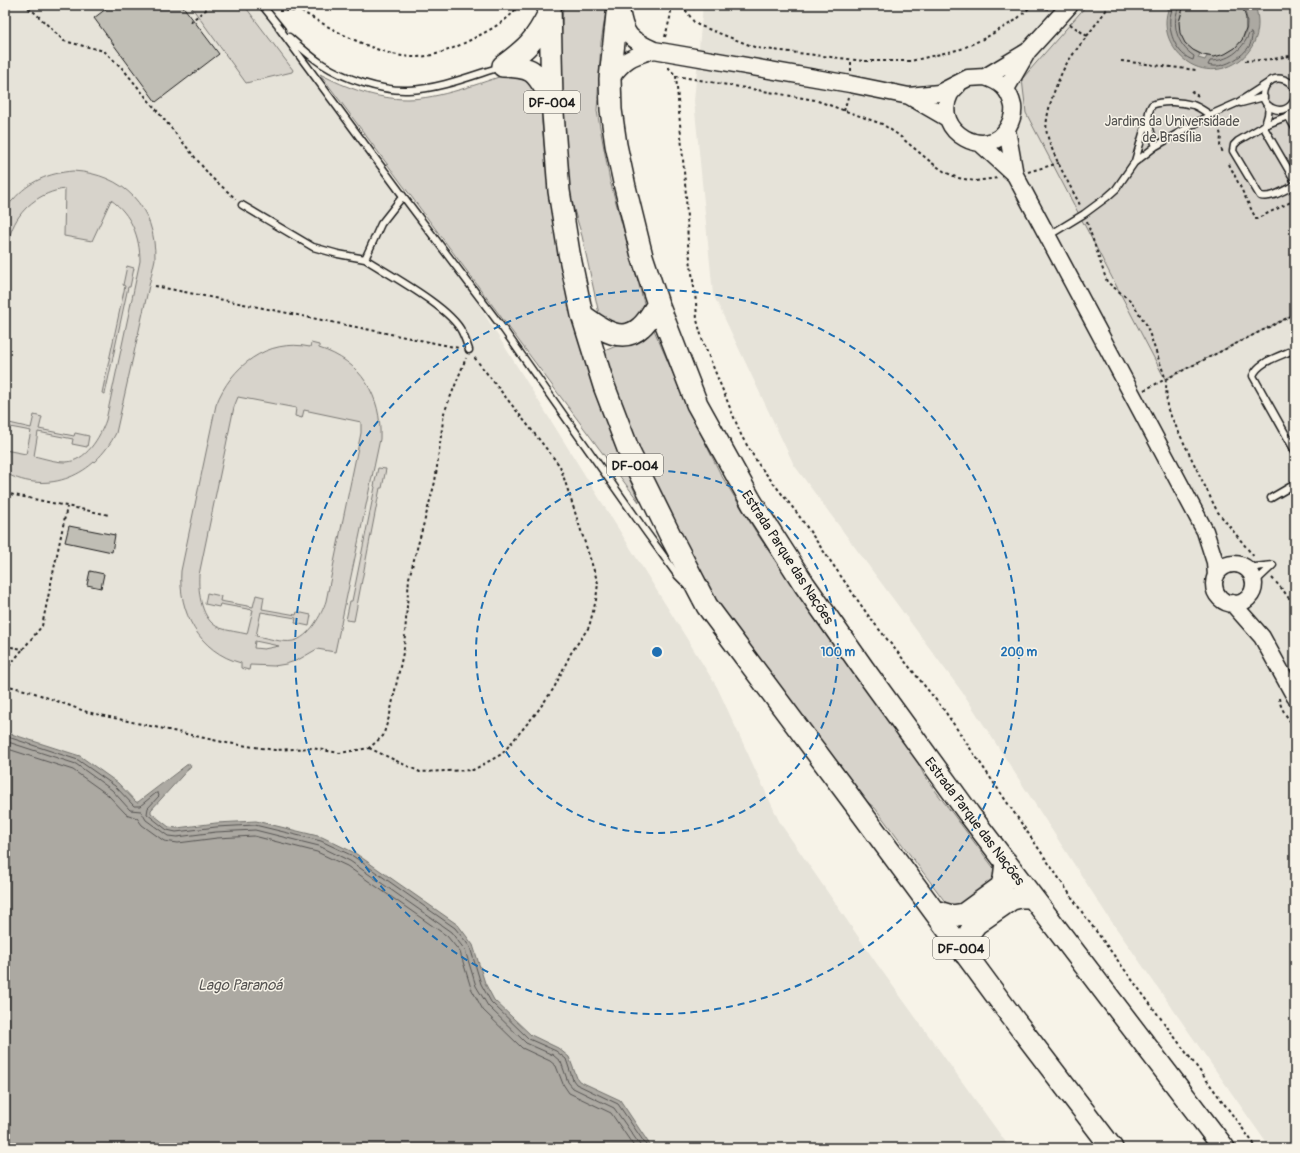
<svg xmlns="http://www.w3.org/2000/svg" width="1300" height="1153" font-family="Pangolin,sans-serif">
	<rect width="100%" height="100%" fill="#f7f3e8"/>
	<filter id="ink" filterUnits="userSpaceOnUse"><feTurbulence type="fractalNoise" baseFrequency=".025" numOctaves="2"/><feDisplacementMap in="SourceGraphic" scale="8" xChannelSelector="R" yChannelSelector="G"/><feConvolveMatrix kernelMatrix="1 2 1 2 8 2 1 2 1" color-interpolation-filters="sRGB"/></filter>
	<g filter="url(#ink)">
		<path fill="#e6e3d9" d="M5,5H257L442,246L717,687L780,823L877,964L1010,1148H652L620,1100L579,1081L577,1078L569,1057L558,1048L531,1035L494,1000L485,983L473,945L256,821L216,823L177,828L169,827L151,813V810L191,766L189,763H187L138,802H136L118,783L80,756L5,732Z
			M703,5H1295V1148H1270L1107,915L965,696L794,465L713,294L694,101Z"/>
		<path fill="#d7d3cb" stroke="#7a7874" fill-rule="evenodd" d="M190,5H244L293,70L292,72L246,83Z
			M563,5H607L601,42L597,111L610,181L644,303L639,318L625,328L602,319L599,314L582,236L568,190L566,177L560,62Z
			M1087,5H1295V314L1165,379L1026,113L1022,79Z
			M511,73L523,74L542,95V123L551,211L582,351L600,407L639,502L320,74C347,88 376,99 407,99C439,99 480,83 511,73Z
			M73,171C124,174 156,207 155,259L116,433C95,475 49,496 5,473V450L26,454L31,431L5,426V422L31,428L34,415L42,417L39,429L74,436L75,433L89,436L87,447L72,444L73,439L38,432L34,456C43,458 55,462 65,462C86,462 100,437 106,420L140,261C140,237 131,214 111,200L92,241L64,236L65,189C40,192 19,209 11,232C8,240 7,248 5,256C5,247 3,216 6,210C7,206 10,203 13,200C29,181 49,173 73,171Z
			M127,266L134,268L130,287H128L105,394L102,393L125,286L123,285Z
			M654,330L689,410L721,475L756,532L826,635L911,748L925,777L996,871L998,879L952,911L875,808L856,793L724,615L708,590L656,492L619,405L602,352Z
			M311,343L319,345V348C361,361 382,396 380,439L335,652L317,649L298,660L286,664L274,666L250,665L249,670L241,668V663C199,652 178,612 181,571L216,405C231,366 267,338 310,347ZM238,397L296,408L295,416L302,418L304,410L361,422V433L326,601C322,614 309,638 293,641C282,643 268,638 256,636L261,612L296,618L295,623L309,626L311,615L297,612L296,615L262,609L264,597L256,595L253,607L220,601L221,596L207,593L205,604L219,607L220,604L253,610L247,634C239,632 228,631 220,628C201,621 198,592 199,575L234,407ZM255,641L279,646L264,649L254,648Z
			M378,468L386,469L382,488H380L354,621L346,620L350,601H352L375,487L374,486Z"/>
		<path fill="#aca9a2" stroke="#72716c" d="M1170,5H1185C1174,24 1180,44 1200,54L1198,58L1205,60L1207,56C1235,59 1259,29 1241,5H1255C1274,63 1199,96 1171,43C1165,32 1164,17 1170,5Z
			M5,732L80,756L118,783L136,802H138L189,763L191,766L151,810V813L169,827L177,828L216,823L256,821L322,837L355,853L458,925L473,945L485,983L494,1000L531,1035L558,1048L569,1057L577,1078L579,1081L620,1100L652,1148H5Z"/>
		<g fill="none" stroke-linecap="round" stroke-linejoin="round">
			<path stroke="#565452" stroke-width="1" d="M1173,5C1172,9 1171,13 1170,17C1168,33 1177,55 1193,60L1194,56C1177,45 1170,23 1180,5
				M1251,33L1252,35C1252,38 1251,42 1250,45C1243,57 1222,70 1208,65L1210,61C1228,61 1242,51 1249,34Z
				M5,736L78,760L115,786L134,806H140L156,793H158L159,796L148,808L147,814L167,830L176,832L216,827L255,825L321,841L353,856L455,928L470,947L481,984L491,1002L529,1039L556,1051L566,1059L573,1080L576,1084L618,1104L648,1148
				M5,741L76,764L112,790L130,810L141,811L146,820L168,836L177,837L216,832L255,830L319,846L350,861L451,932L465,950L476,986L488,1006L526,1043L553,1055L561,1062L568,1082L573,1088L614,1108L642,1148
				M5,748L73,770L108,795L126,814L137,818L142,825L164,841L178,843L217,838L254,836L317,852L347,866L447,936L460,952L471,988L483,1010L522,1048L550,1061L556,1066L563,1084L569,1093L611,1113L635,1148"/>
		</g>
		<path fill="#c0beb5" stroke="#1c1c1c" d="M111,5H182L219,54L156,102L94,18Z
			M1184,5H1242L1246,18V29L1242,40L1235,48L1225,54L1214,57L1203,55L1193,50L1185,43L1180,33L1179,22Z
			M69,526L115,535L112,552L65,542Z
			M90,571L104,574L101,588L87,585Z"/>
		<g fill="none" stroke-linecap="round" stroke-linejoin="round">
			<g stroke="#1c1c1c" stroke-width="9">
				<path id="lane" d="M262,5L282,30
					M279,28L403,196L504,330L644,529L678,576L687,585
					M289,37C299,46 310,56 322,64C345,79 381,91 408,90C439,89 471,76 500,67
					M1295,90C1290,78 1273,73 1265,87C1255,107 1287,121 1295,98
					M1241,103L1264,97
					M1295,111L1288,116L1265,125L1238,141L1234,145L1233,151L1260,196C1272,199 1284,190 1295,185
					M1288,116L1295,128
					M1265,125L1268,115L1269,106
					M1263,126L1295,181
					M1156,146C1151,133 1144,117 1152,105C1163,100 1182,102 1193,105C1199,107 1204,111 1210,115
					M1135,161L1147,120
					M403,196L381,224L365,259C390,275 450,307 462,332C465,338 467,344 469,350
					M242,205L313,247L338,254L365,259
					M1048,236L1084,214L1107,197L1116,189L1134,163L1156,146L1210,115L1237,103L1271,81
					M1295,349C1282,356 1258,361 1253,376L1295,451
					M1271,498L1295,484
					M1246,568L1273,565
					M1254,583L1273,565"/>
			</g>
			<g stroke="#1c1c1c" stroke-width="19">
				<path id="secondary" d="M621,9C625,36 630,39 654,50L850,84L909,96L939,93L968,78L985,77L1028,51
					M610,79C625,59 630,57 654,50
					M958,85C955,88 952,91 950,94C931,132 989,163 1008,127C1012,120 1014,113 1013,106C1009,89 1001,82 985,77
					M1006,89L1028,51L1070,5
					M909,96L947,118
					M1007,130L1015,175L1205,531L1215,562L1216,576
					M980,143L1015,175
					M1214 584a20 20 0 1 1 40 0a20 20 0 1 1-40 0Z
					M1232,603L1262,637L1295,697"/>
			</g>
			<g stroke="#1c1c1c" stroke-width="24">
				<path id="highway" d="M550,5L552,100L559,191L569,253L582,315L604,386L630,454L670,535L707,606L852,800L1012,1017L1112,1148
					M618,5L610,79L611,110L616,145L625,187L642,256L658,304L697,404L752,503L804,584L863,668L969,814L1224,1148
					M503,66C527,48 535,41 549,13
					M503,66C536,67 535,72 551,98
					M582,315C599,327 621,346 641,327C648,321 653,311 658,304
					M935,911L952,916L964,914L1001,887L1004,879L1006,862
					M965,954L970,932L976,924L1012,899L1020,897H1032"/>
			</g>
			<path stroke="#1c1c1c" stroke-width="2" stroke-dasharray="3 3" stroke-linecap="butt" d="M23,5L34,12L64,41L104,51L123,69L211,177L236,199
				M291,5C324,25 379,58 417,57C440,56 461,45 480,35C493,28 512,18 518,5
				M682,5L694,22L698,25L757,48L864,61H911L961,49L985,38L1016,20L1028,9L1035,5
				M1040,5L1048,9
				M279,11H301L312,9
				M190,22L212,5
				M1070,24L1087,36C1080,45 1073,54 1067,63C1058,78 1043,117 1047,134C1053,157 1070,185 1081,207
				M1087,36L1110,5
				M665,37L670,18L672,5
				M1121,61L1196,70
				M1245,61L1273,59L1295,55
				M668,67L676,76L686,195L688,244L696,302L697,320L703,342L742,437L759,465L797,513L870,618L944,710L1084,915L1257,1148
				M851,71V60
				M676,76L815,100L882,124L897,134L932,163L945,172L958,178L975,181L998,178
				M1191,91L1198,96
				M844,111L848,97
				M1217,120L1221,136L1220,146L1223,153
				M1229,164L1256,219L1295,200
				M1028,172L1059,163
				M1087,222L1107,282L1131,301L1146,324L1164,374L1166,382L1167,408L1217,511L1255,558
				M155,286L459,348
				M1144,390L1295,314
				M5,493L109,515
				M1272,578L1283,590L1295,607
				M5,646L23,649L42,626L67,507
				M5,671L23,649
				M5,685L32,692L87,712L227,743L275,750L312,748L339,753L369,748L383,736L390,714L404,648L409,578L435,482L444,413L466,358
				M1279,698C1280,708 1288,719 1295,727
				M369,748L420,772L473,770L502,754L537,712L554,688L571,653L589,627L596,600L598,583L560,466L474,357"/>
			<use href="#lane" stroke="#f7f3e8" stroke-width="6"/>
			<use href="#secondary" stroke="#f7f3e8" stroke-width="16"/>
			<use href="#highway" stroke="#f7f3e8" stroke-width="21"/>
		</g>
	</g>
	<g fill="none" stroke="#1f6fb2" stroke-width="2" stroke-dasharray="7 5">
		<circle cx="657" cy="652" r="181"/>
		<circle cx="657" cy="652" r="362"/>
	</g>
	<g text-anchor="middle" stroke-width="3" stroke-linejoin="round" paint-order="stroke">
		<g fill="#f7f3e8" stroke="#5e5c59" stroke-width="1">
			<rect x="524" y="91" width="56" height="22" rx="3"/>
			<rect x="607" y="454" width="56" height="22" rx="3"/>
			<rect x="933" y="937" width="56" height="22" rx="3"/>
		</g>
		<g font-size="13" font-weight="bold" fill="#1c1c1c">
			<text x="552" y="107">DF-004</text>
			<text x="635" y="470">DF-004</text>
			<text x="961" y="953">DF-004</text>
		</g>
		<g font-size="14" fill="#545351" stroke="#f7f3e8">
			<text x="1172" y="126">Jardins da Universidade<tspan x="1172" dy="16">de Brasília</tspan></text>
		</g>
		<g font-size="14" fill="#1c1c1c" stroke="#f7f3e8">
			<text transform="translate(788 557) rotate(57)" y="5">Estrada Parque das Nações</text>
			<text transform="translate(975 821) rotate(53)" y="5">Estrada Parque das Nações</text>
		</g>
		<g font-size="15" font-style="italic" fill="#565452" stroke="#f7f3e8">
			<text x="240" y="990">Lago Paranoá</text>
		</g>
	</g>
	<circle cx="657" cy="652" r="6" fill="#1f6fb2" stroke="#f7f3e8" stroke-width="2"/>
	<g font-size="12" text-anchor="middle" font-weight="bold" fill="#1f6fb2" stroke="#f7f3e8" stroke-width="3" stroke-linejoin="round" paint-order="stroke">
		<text x="838" y="656">100 m</text>
		<text x="1019" y="656">200 m</text>
	</g>
	<rect width="1300" height="1153" fill="none" stroke="#f7f3e8" stroke-width="20"/>
	<rect x="10" y="10" width="1280" height="1133" fill="none" stroke="#1c1c1c" stroke-width="1.5" filter="url(#ink)"/>
</svg>
